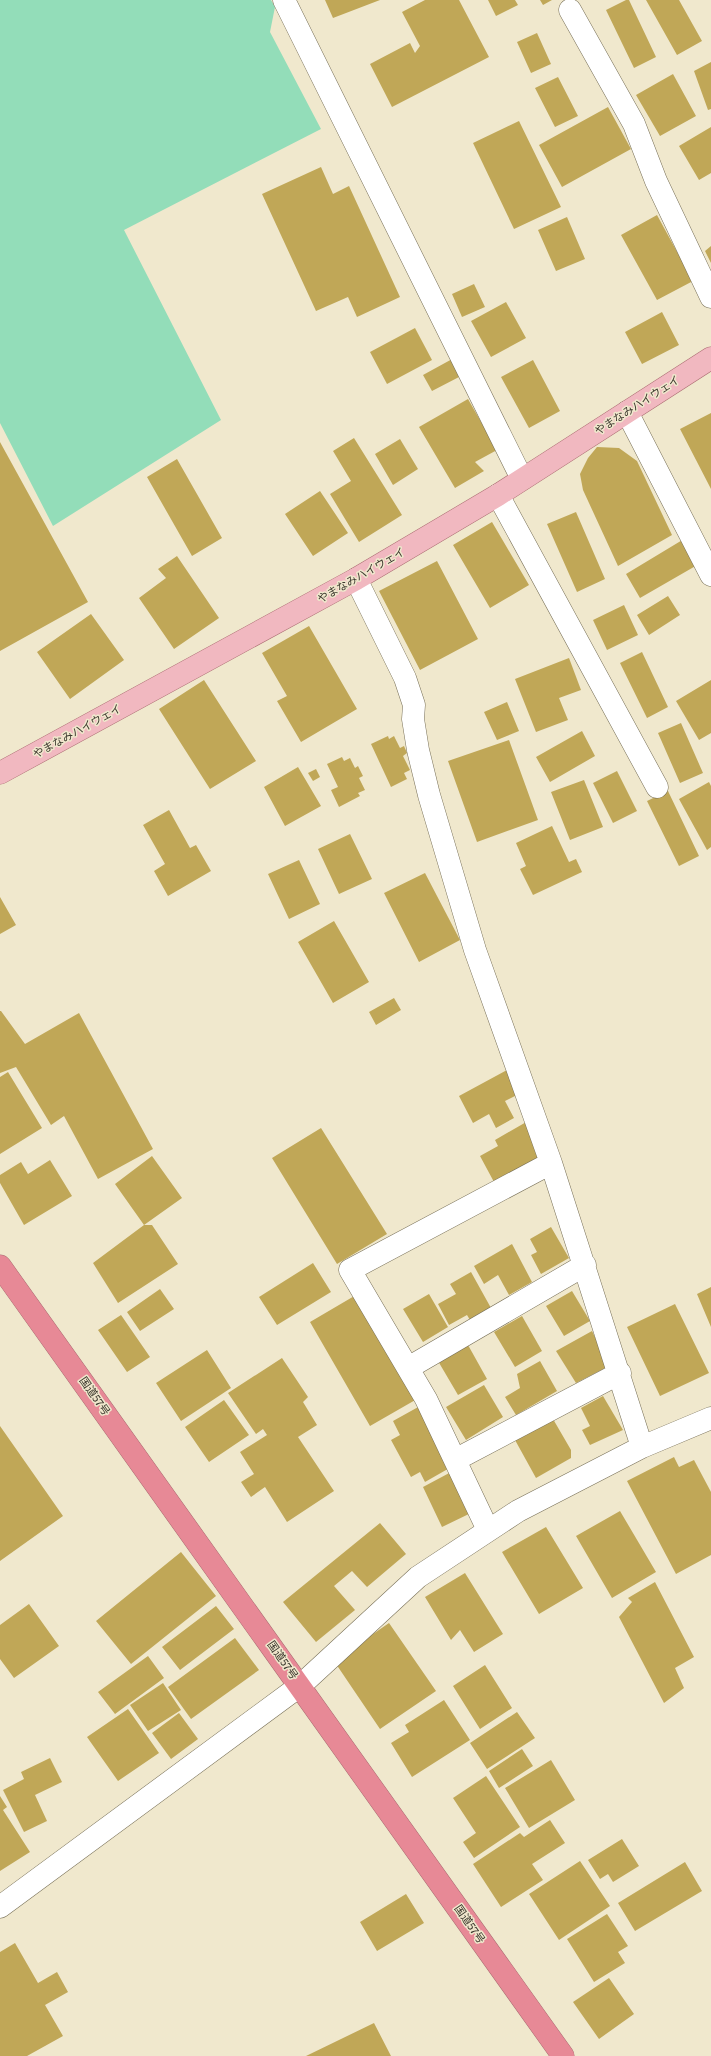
<svg xmlns="http://www.w3.org/2000/svg" width="711" height="2056" font-family="Literata,'Noto Sans JP',serif">
	<rect width="100%" height="100%" fill="#f0e8cd"/>
	<path fill="#93ddb9" d="M0,0H271L275,7L270,32L321,129L124,230L221,420L53,526L0,423Z"/>
	<path fill="#c0a757" d="M325,0H380L333,18Z
		M425,0H459L489,57L392,107L370,64L410,43L415,53L420,46L402,12Z
		M488,0H515L518,5L496,16Z
		M540,0H552L543,5Z
		M626,0H629L656,57L634,68L606,10Z
		M646,0H679L702,41L677,55Z
		M537,33L551,64L531,73L517,42Z
		M711,62V109L708,110L694,71Z
		M673,74L696,116L660,136L636,95Z
		M558,77L578,116L555,127L535,88Z
		M608,107L631,149L562,187L539,145Z
		M519,121L561,207L514,229L473,143Z
		M711,127V173L699,180L679,146Z
		M321,167L333,194L349,186L400,297L357,317L348,297L316,311L262,194Z
		M657,215L693,281L657,300L621,235Z
		M567,217L585,259L556,271L538,230Z
		M711,246V263L705,251Z
		M474,284L485,307L462,317L452,294Z
		M506,302L526,338L491,357L471,321Z
		M662,312L679,345L642,364L625,332Z
		M415,328L432,360L387,384L370,352Z
		M454,358L459,377L432,391L423,375Z
		M533,360L560,411L529,428L501,377Z
		M468,399L497,450L475,462L484,471L455,488L419,427Z
		M711,413V489L680,429Z
		M354,438L402,515L359,542L330,494L351,481L333,451Z
		M400,439L418,469L393,485L375,454Z
		M0,442L88,602L0,651Z
		M597,447L619,448L637,461L672,535L618,566L583,490L580,474L588,458Z
		M177,459L222,538L192,556L147,477Z
		M320,491L348,533L313,556L285,514Z
		M576,512L605,579L577,592L547,524Z
		M492,522L529,585L490,608L453,545Z
		M684,539L699,564L640,598L626,574Z
		M177,556L219,618L174,649L139,598L166,578L158,569Z
		M437,561L478,639L420,670L379,591Z
		M668,596L680,615L649,635L637,615Z
		M624,605L638,635L607,650L593,620Z
		M91,614L124,660L70,699L37,652Z
		M309,626L357,709L301,742L277,701L287,696L262,653Z
		M642,652L668,707L647,718L620,663Z
		M569,658L581,690L559,698L568,720L536,732L515,679Z
		M204,680L256,761L210,789L159,709Z
		M711,680V733L699,740L676,701Z
		M507,702L519,731L497,740L484,712Z
		M681,723L703,773L680,783L658,733Z
		M582,731L595,756L550,782L536,757Z
		M388,736L389,739L394,736L400,748L404,746L407,753L403,756L410,770L404,773L407,779L391,787L371,744Z
		M509,740L538,820L477,842L448,761Z
		M342,757L344,761L350,758L355,768L358,766L363,776L359,778L365,790L358,793L360,796L339,807L331,790L338,787L327,764Z
		M298,767L321,806L285,826L264,787Z
		M316,769L320,777L313,781L308,773Z
		M617,771L637,811L613,823L593,783Z
		M584,780L603,827L570,840L551,792Z
		M709,782L711,786V847L707,850L679,799Z
		M668,791L699,856L679,866L647,801Z
		M169,810L190,848L196,845L211,871L168,896L154,871L165,864L143,825Z
		M552,826L569,862L576,859L582,872L533,895L520,869L526,866L516,843Z
		M350,834L372,879L339,894L318,849Z
		M299,860L320,904L289,919L268,874Z
		M425,873L460,940L419,962L384,893Z
		M0,897L16,925L0,934Z
		M334,921L369,982L333,1003L298,942Z
		M394,998L401,1010L376,1025L369,1012Z
		M0,1011H1L25,1044L79,1013L153,1149L98,1179L64,1116L51,1125L16,1067L0,1073Z
		M507,1070L519,1094L505,1101L514,1118L496,1128L489,1114L473,1123L459,1096Z
		M8,1072L42,1128L0,1154V1077Z
		M528,1121L546,1154L494,1182L480,1156L498,1146L495,1140Z
		M321,1128L387,1234L337,1264L272,1158Z
		M152,1156L182,1198L144,1225L115,1184Z
		M50,1160L72,1196L24,1225L0,1183V1175L21,1162L28,1174Z
		M144,1225H152L178,1264L118,1303L93,1263Z
		M551,1227L569,1258L541,1274L531,1255L537,1252L530,1239Z
		M512,1244L532,1282L509,1295L498,1275L484,1284L474,1266Z
		M313,1263L331,1292L277,1325L259,1297Z
		M471,1272L491,1308L470,1320L467,1315L449,1325L438,1304L456,1294L450,1284Z
		M711,1287V1327L697,1294Z
		M160,1289L174,1309L140,1331L127,1312Z
		M572,1291L590,1321L564,1336L546,1306Z
		M429,1294L448,1327L423,1342L403,1309Z
		M356,1295L417,1399L370,1426L310,1322Z
		M675,1304L709,1373L660,1396L627,1327Z
		M121,1315L150,1357L127,1372L98,1330Z
		M522,1316L542,1351L515,1367L494,1332Z
		M592,1331L609,1366L576,1383L556,1351Z
		M468,1345L487,1379L458,1395L438,1361Z
		M207,1350L231,1388L181,1421L156,1383Z
		M282,1358L308,1397L303,1402L317,1425L298,1437L334,1491L287,1522L265,1487L251,1497L241,1482L254,1474L240,1452L267,1435L263,1429L256,1434L228,1393Z
		M540,1361L557,1391L516,1415L505,1397L520,1388L517,1374Z
		M484,1385L503,1417L466,1440L446,1407Z
		M603,1396L623,1430L590,1445L582,1430L590,1426L581,1408Z
		M224,1400L249,1435L209,1462L185,1427Z
		M420,1406L453,1466L425,1482L420,1472L411,1477L391,1440L400,1435L393,1421Z
		M553,1419L571,1450V1458L536,1478L515,1440Z
		M0,1426L63,1516L0,1561Z
		M674,1457L679,1467L694,1460L711,1492V1555L676,1574L627,1481Z
		M453,1471L473,1512L442,1527L423,1487Z
		M620,1511L656,1572L612,1598L576,1536Z
		M380,1523L406,1554L367,1587L352,1571L334,1586L355,1610L316,1642L283,1602Z
		M546,1527L583,1588L539,1614L502,1552Z
		M181,1552L216,1596L131,1664L96,1621Z
		M465,1573L503,1634L474,1652L460,1630L451,1640L425,1597Z
		M655,1582L694,1657L675,1668L684,1688L664,1703L619,1617L632,1602L628,1598Z
		M29,1604L59,1646L14,1678L0,1659V1625Z
		M216,1606L234,1629L180,1670L162,1647Z
		M389,1623L436,1691L380,1729L334,1661Z
		M235,1638L259,1670L191,1719L168,1687Z
		M148,1656L164,1678L115,1714L98,1692Z
		M485,1665L512,1708L480,1729L453,1686Z
		M163,1683L181,1710L148,1731L130,1705Z
		M444,1700L470,1740L412,1777L391,1743L409,1732L405,1725Z
		M128,1709L159,1753L118,1781L87,1737Z
		M517,1712L535,1738L487,1769L470,1743Z
		M179,1713L198,1739L171,1759L152,1733Z
		M522,1749L533,1766L499,1788L489,1771Z
		M50,1758L62,1782L35,1795L47,1821L24,1832L3,1790L24,1779L21,1772Z
		M551,1760L575,1800L529,1828L505,1788Z
		M486,1776L520,1827L474,1858L463,1842L476,1833L453,1798Z
		M0,1796L7,1807L3,1810L30,1852L0,1871Z
		M550,1820L565,1843L532,1864L543,1880L501,1907L473,1864L520,1833L524,1837Z
		M622,1839L639,1866L613,1882L608,1874L600,1879L588,1860Z
		M580,1861L610,1906L559,1940L529,1894Z
		M685,1862L702,1891L635,1931L618,1903Z
		M406,1894L424,1923L377,1951L360,1922Z
		M607,1914L628,1946L618,1952L625,1963L594,1982L567,1939Z
		M15,1943L38,1983L57,1972L68,1992L45,2005L63,2036L27,2056H0V1952Z
		M609,1978L634,2014L599,2039L573,2002Z
		M374,2023L391,2056H306Z"/>
	<g fill="none" stroke-linecap="round" stroke-linejoin="round">
		<g stroke="#787058" stroke-width="23">
			<path id="street" d="M284,0L522,479
				M570,10L634,124L656,181L711,297
				M627,412L711,575
				M498,495L657,787
				M356,579L405,678L414,705L413,719L418,750L429,795L475,950L551,1163L642,1447
				M408,1368L585,1265
				M455,1460L620,1373
				M488,1530L426,1399L350,1270L551,1163
				M301,1685L418,1577L518,1511L642,1447L711,1418"/>
		</g>
		<g stroke="#787058" stroke-width="23">
			<path id="secondary" d="M0,1907L301,1685"/>
		</g>
		<g stroke="#ab6d72" stroke-width="23">
			<path id="primary" d="M0,773L356,579L498,495L711,358"/>
		</g>
		<g stroke="#ab6d72" stroke-width="23">
			<path id="highway" d="M0,1266L563,2056"/>
		</g>
		<use href="#street" stroke="#fff" stroke-width="22"/>
		<use href="#secondary" stroke="#fff" stroke-width="22"/>
		<use href="#primary" stroke="#f1b8c0" stroke-width="22"/>
		<use href="#highway" stroke="#e78996" stroke-width="22"/>
	</g>
	<g text-anchor="middle" stroke-width="3" stroke-linejoin="round" paint-order="stroke">
		<g font-size="11" fill="#3c382e" stroke="#f0e8cd">
			<text transform="translate(637 405) rotate(-33)" y="4">やまなみハイウェイ</text>
			<text transform="translate(361 575) rotate(-30)" y="4">やまなみハイウェイ</text>
			<text transform="translate(77 731) rotate(-29)" y="4">やまなみハイウェイ</text>
			<text transform="translate(95 1396) rotate(55)" y="4">国道57号</text>
			<text transform="translate(283 1660) rotate(55)" y="4">国道57号</text>
			<text transform="translate(470 1924) rotate(55)" y="4">国道57号</text>
		</g>
	</g>
</svg>
